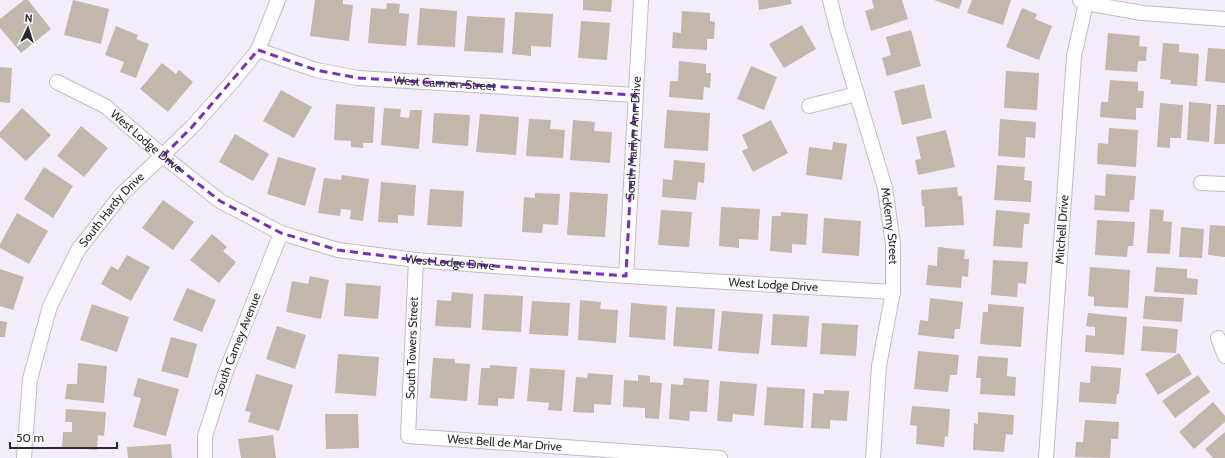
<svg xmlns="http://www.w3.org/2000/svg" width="1225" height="458" font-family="Cabin,sans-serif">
	<rect width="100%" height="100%" fill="#f5ecfb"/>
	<path fill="#c2b7aa" d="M24,0H28L51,29L21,53L0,28V19Z
		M73,0L109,9L101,44L64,35Z
		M315,0H343V4L353,5L349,41L310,36Z
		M583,0H612L611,12L583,10Z
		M758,0H791L792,4L759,10Z
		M872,0H902L908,19L871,31L865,11L874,8Z
		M934,0H962L959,9Z
		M972,0H1011L1003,25L967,13Z
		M387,3L400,4L399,13L409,14L406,46L368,43L371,8L386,9Z
		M420,8L457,11L455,47L417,45Z
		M1022,8L1037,14L1035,19L1052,26L1039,60L1006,47Z
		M682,11L710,13V21L715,22L714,39H707V50L672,48L673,32L681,33Z
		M515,12L553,14L551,47L531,46V56L512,54Z
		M467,16L505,18L503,53L464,51Z
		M581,21L610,23L607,60L578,58Z
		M802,25L816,49L784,68L769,44Z
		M116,26L138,35L136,39L149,44L136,78L120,72L124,62L105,55Z
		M911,30L921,66L887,76L882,58L891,55L886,37Z
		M1108,33L1140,36L1139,46L1147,47L1146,61H1138L1137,72L1105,70Z
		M1163,43L1179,44V52L1199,54L1197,86L1170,84L1171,80L1160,79Z
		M1208,48L1225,49V83L1205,81Z
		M679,61L706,64V73H711L710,88L704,87L703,100L669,97L670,81H678Z
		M162,63L176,74L179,70L193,82L168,112L140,89Z
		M751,66L777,77L764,110L737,99Z
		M0,67L12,68L10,103L0,102Z
		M1006,71L1039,73L1037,110L1004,108Z
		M1110,80L1138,82V91H1144L1143,108H1136V120L1100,117L1101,102H1108Z
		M924,84L932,118L902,125L894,91Z
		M281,90L312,107L294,138L263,121Z
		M1189,102L1211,104L1209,142L1187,140Z
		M1160,103L1183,105L1181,138H1170V148L1157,147Z
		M336,104L375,107L373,143H363V148L351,147V141L334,140Z
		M1217,105H1225V144H1214Z
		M22,108L51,135L26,161L0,137V132Z
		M384,108L401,109L400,117L409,118L410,110H422L419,149L381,145Z
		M667,110L710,113L708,151L664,148Z
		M434,113L470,115L468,146L432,143Z
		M480,114L519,117L516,155L476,152Z
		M529,119L551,120L550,129L565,130L563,158L526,156Z
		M1000,119L1036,122L1035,138L1026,137L1025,158L998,156Z
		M573,120L595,122L594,131L612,132L610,163L570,160Z
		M771,120L788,153L753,172L742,151L748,148L742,135Z
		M81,126L108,148L84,177L57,156Z
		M1109,128L1138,130L1136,167L1097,164L1098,143L1108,144Z
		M946,130L955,167L918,175L915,160L921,159L916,137Z
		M235,134L269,154L253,181L219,162Z
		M833,142L847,144L842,180L806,175L809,147L832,150Z
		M278,157L316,168L305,206L267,194Z
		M674,160L705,163L704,183L698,182L696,200L662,197L663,179L672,180Z
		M997,165L1025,167L1024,180L1032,181L1031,202L994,200Z
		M44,167L73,186L53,218L24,199Z
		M1106,174L1136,176L1134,200H1130L1129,212L1094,210L1095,195L1105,196Z
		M342,175L369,179L363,221L350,219L351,210L341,209L340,216L318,213L324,178L341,180Z
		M381,182L416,185L414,216L398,215V223L378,222Z
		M957,187L958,196H962L964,225L925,227L924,206H922L921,190Z
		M430,189L464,191L462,227L427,225Z
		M570,192L608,194L605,237L567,235Z
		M535,193L560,194L558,225L543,224L542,233L522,232L524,197L535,198Z
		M163,200L194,222L173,250L142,228Z
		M721,207L760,209L758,240L739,239V248L719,246Z
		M1150,209L1164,210L1163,221L1172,222L1170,254L1147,253Z
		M661,210L692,212L689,247L658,245Z
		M996,210L1030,213L1029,224H1024L1022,248L993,246Z
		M781,212L808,214L806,245L792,244V253L770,251L772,216H781Z
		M17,213L48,231L29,264L0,248V244Z
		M824,218L861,221L859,256L822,253Z
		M1097,220L1135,222L1133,246H1128L1127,257L1095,255Z
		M1210,225L1225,226V257L1208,255Z
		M1181,227L1204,229L1202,258L1179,257Z
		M212,234L227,247L223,251L236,262L219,283L190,260Z
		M938,247L965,250L964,259H969L968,277L962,276L961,288L926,285L928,265L937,266Z
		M127,255L150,267L131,301L101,284L111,266L118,270Z
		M993,260L1028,262L1026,284L1018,283L1017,297L991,295Z
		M1090,267L1130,270L1128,308L1094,306V297L1088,296Z
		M1156,267L1187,269V278L1198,279L1197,295L1154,292Z
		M0,269L24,277L13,310L0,306Z
		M310,276L329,280L321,319L286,312L292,281L308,284Z
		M346,283L381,286L378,319L344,316Z
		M187,288L216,300L202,332L173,320Z
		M452,292L473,294L471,328L435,326L437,300L451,301Z
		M484,294L523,296L521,332L482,330Z
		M1145,296L1184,298L1182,322L1143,319Z
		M930,298L963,302L960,329H955L954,339L918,335L920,320L928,321Z
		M580,300L601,302L600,309L618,310L616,343L578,340Z
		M532,301L570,303L568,336L529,334Z
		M631,303L667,306L665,340L629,337Z
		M92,304L129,317L117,352L80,340Z
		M988,304L1024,307L1021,347L980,344L983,312H988Z
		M676,307L715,309L712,349L673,346Z
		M722,311L763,314L759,354L718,351Z
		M1088,313L1127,317L1124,355L1085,352L1086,335L1095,336V327L1086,326Z
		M773,314L809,316L807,347L771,345Z
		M0,321L7,322L5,337H0Z
		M822,323L858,325L856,356L820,354Z
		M277,326L306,335L295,369L266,359Z
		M1143,326L1178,329L1176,353L1141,351Z
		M171,337L197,344L188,378L161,371Z
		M918,351L959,355L957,375H950L948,392L914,389Z
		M1179,353L1192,374L1158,395L1145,374Z
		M338,354L379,357L376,396L335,393Z
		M978,356L1008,358L1007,376L1016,377L1015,396L980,394L981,378H976Z
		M433,358L455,359V363L470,364L467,401L430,398Z
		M78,363L107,366L104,403L65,399L67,384H77Z
		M490,365L517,367L514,399L498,398V406L478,405L481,368H490Z
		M1091,366L1121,368L1119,394H1117L1116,404L1079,402L1080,382L1090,383Z
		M530,368L565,370L562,411L548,410L549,403L527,401Z
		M588,373L613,375L611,405L594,404V413L573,412L576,377L587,378Z
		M256,374L293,385L279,431L248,422L251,412L245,411Z
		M638,375L650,376V382L662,383L659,419L645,418V408L623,407L624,380L638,381Z
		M1198,375L1210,392L1175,418L1162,401Z
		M138,378L179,389L166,436L133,427L141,398L133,396Z
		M684,378L709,380L707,412L690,411L689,421L669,419L671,384L683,385Z
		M720,381L757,384L754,416L733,414L732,422L717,421Z
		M767,387L805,389L803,428L764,425Z
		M824,390L849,391L847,421L830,420V429L811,428L813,393L824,394Z
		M1213,402L1225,416V422L1194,449L1179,432Z
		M912,406L950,409L948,437L945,436L944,447L916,444L917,426L910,425Z
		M66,409L106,412L104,436L98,435L97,450L62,447L63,432H72V422H65Z
		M978,412L1014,415L1013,435L1006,434L1004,452L973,450L974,423L978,424Z
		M325,414H358L359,448L326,449Z
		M1085,420L1119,422L1118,439H1111L1110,458L1075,457L1076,442H1083Z
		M1225,432V458H1213L1205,449Z
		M273,435L276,458H241L238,439Z
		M171,444L172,458H128L127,447Z"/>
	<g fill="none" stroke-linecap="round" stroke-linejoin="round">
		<g stroke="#c4bbca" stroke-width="16">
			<g id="minor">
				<path id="s1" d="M830,0L837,28L885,188L893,244V292L879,366L873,458"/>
				<path d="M1080,0L1086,3L1142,13L1225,19"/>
				<path id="s2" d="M258,50L316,70L358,78L635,95"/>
				<path id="s3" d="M57,82L105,106L163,156L220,201L281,233L338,250L416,260L626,276L893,292"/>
				<path d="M809,106L857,94"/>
				<path d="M1201,183L1225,184"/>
				<path id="s4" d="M416,260L408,436L720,458"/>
				<path id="s5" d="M626,276L641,0"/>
				<path d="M1218,338L1225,356"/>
				<path id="s6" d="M24,458L30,379L50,306L78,250L121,195L192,127L233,81L258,50L278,0"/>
				<path id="s7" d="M205,458V436L225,374L281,233"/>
				<path id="s8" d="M1046,458L1074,56L1086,3"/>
			</g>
		</g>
		<use href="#minor" stroke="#fff" stroke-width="14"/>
	</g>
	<path fill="none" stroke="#7b2cbf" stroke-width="3" stroke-dasharray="8 5" stroke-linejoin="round" d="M258,50L316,70L358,78L635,95L626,276L416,260L338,250L281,233L220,201L163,156L192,127Z"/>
	<g text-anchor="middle" stroke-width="3" stroke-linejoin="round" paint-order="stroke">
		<g font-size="12" fill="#2d2a2f" stroke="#fdfdfd">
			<text dy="4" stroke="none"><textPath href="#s2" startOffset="191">West Carmen Street</textPath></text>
			<text dy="4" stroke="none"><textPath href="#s5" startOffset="138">South Marilyn Ann Drive</textPath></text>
			<text dy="4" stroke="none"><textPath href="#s3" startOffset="108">West Lodge Drive</textPath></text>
			<text dy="4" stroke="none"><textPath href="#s6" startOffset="270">South Hardy Drive</textPath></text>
			<text dy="4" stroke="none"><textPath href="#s1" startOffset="234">McKemy Street</textPath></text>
			<text dy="4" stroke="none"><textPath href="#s8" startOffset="229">Mitchell Drive</textPath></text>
			<text dy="4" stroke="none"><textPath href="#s3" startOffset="444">West Lodge Drive</textPath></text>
			<text dy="4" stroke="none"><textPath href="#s3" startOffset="768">West Lodge Drive</textPath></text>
			<text dy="4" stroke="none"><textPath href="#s7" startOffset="119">South Carney Avenue</textPath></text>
			<text transform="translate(412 348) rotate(-88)" y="4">South Towers Street</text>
			<text dy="4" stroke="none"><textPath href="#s4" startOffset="273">West Bell de Mar Drive</textPath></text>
		</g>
	</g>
	<g transform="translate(28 28) rotate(4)" stroke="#fdfdfd" stroke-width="3" paint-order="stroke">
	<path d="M0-3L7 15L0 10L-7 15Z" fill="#2d2a2f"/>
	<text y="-6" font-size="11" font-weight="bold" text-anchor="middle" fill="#2d2a2f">N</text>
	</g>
	<path d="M10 442v6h107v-6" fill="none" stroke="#2d2a2f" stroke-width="2"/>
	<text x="16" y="442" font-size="12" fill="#2d2a2f" stroke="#fdfdfd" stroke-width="3" paint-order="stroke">50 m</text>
</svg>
